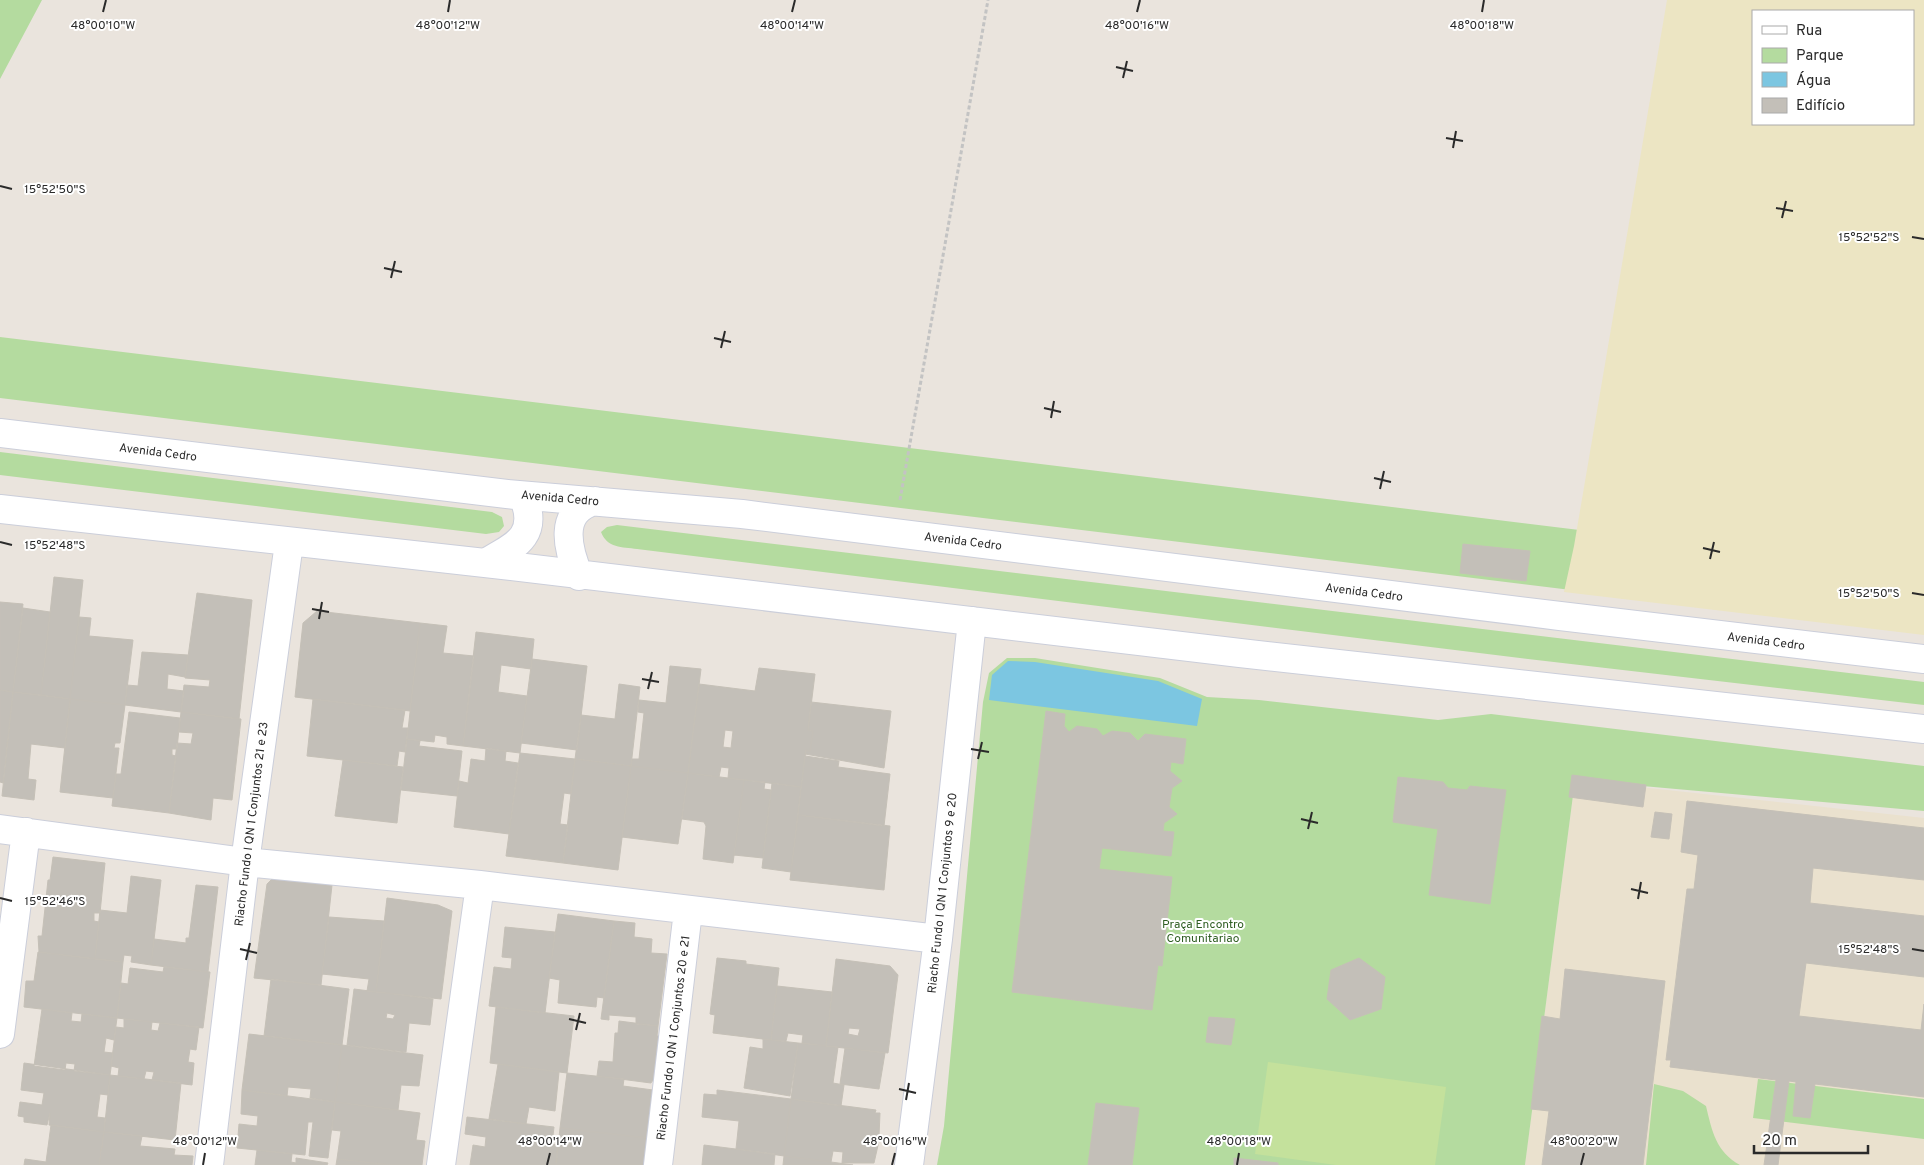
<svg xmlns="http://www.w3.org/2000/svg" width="1924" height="1165" font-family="Overpass,sans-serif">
	<rect width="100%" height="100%" fill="#eae4dd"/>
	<path fill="#eae1ce" d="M1575,780L1924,818V1165H1525Z"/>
	<path fill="#b4db9f" d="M0,0H42L0,79Z
		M0,337L1924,572V633L0,398Z
		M0,452L492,512L502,517L504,526L499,532L486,534L0,475Z
		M617,525L1924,682V705L1528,659L637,549C622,547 607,548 601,532L607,527Z
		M1007,658H1035L1160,678L1207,697L1259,700L1438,720L1491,714L1924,766V811L1575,780L1525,1165H937L944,1126L983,702L989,673Z
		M1758,1079L1924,1099V1139L1753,1118Z
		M1654,1084L1683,1091L1706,1106C1712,1131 1716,1152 1740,1165H1646Z"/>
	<path fill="#ece5c3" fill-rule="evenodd" d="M1667,0H1924V635L1564,592L1574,546ZM1753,11H1913V124H1753Z"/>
	<path fill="#c4e19c" d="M1268,1062L1446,1087L1435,1165H1336L1255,1154Z"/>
	<path fill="#7cc6e1" d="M1008,661L1035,662L1158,681L1202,699L1197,726L989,700L992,675Z"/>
	<path fill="#c3bfb8" stroke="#c5c0b7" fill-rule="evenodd" d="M1463,544L1530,551L1526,581L1460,573Z
		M54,577L83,580L70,699L41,695Z
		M197,593L252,600L239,719L181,712L184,685L209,687L210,680L185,678Z
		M0,602L23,604L13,692L0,690Z
		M23,608L50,612L41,695L13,692Z
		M317,611L420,623L410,711L295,697L303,623Z
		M79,617L91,618L89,636L133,640L125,705L70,699Z
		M420,623L447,626L443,653L474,656L463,746L447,744V737L435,735L434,742L407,739Z
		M476,632L534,639L531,669L501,665L498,692L527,696L520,753L463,746Z
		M142,652L188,655L185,677L168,674L167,689L184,691L181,712L125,705L127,685L138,686Z
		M532,659L587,666L577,750L521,743Z
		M670,666L701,669L688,773L631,766L632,759H639L644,713L638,712L639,700L666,703Z
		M759,668L815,674L808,730L813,731L810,751L806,750L801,787L728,778L729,768L721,767L719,777L688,773L699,684L755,691ZM725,730L733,731L731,748L723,747Z
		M619,684L640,687L631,766L575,759L581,715L615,719Z
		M0,690L13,692L3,783L0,782Z
		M13,692L70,699L65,748L31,744L28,779L36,780L34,800L2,796Z
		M70,699L125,705L120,743H115L114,748H119L113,798L60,792Z
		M313,699L405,710L402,728H408L405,752L399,751L397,766L307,756Z
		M811,702L891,711L884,768L805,754L806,750L810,751L813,731L808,730Z
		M1046,711L1065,714L1064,726L1069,732L1077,726L1097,729L1103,736L1112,731L1130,733L1138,741L1145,734L1186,739L1183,764L1171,762L1170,771L1182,781L1172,788L1169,807L1177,814L1164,823L1163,831L1174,832L1171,856L1102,848L1099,869L1172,877L1162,966L1158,965L1152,1010L1012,992Z
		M129,712L180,718L177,749H172V755L176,756L169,813L112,806L116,774H121Z
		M181,712L241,719L232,800L213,798L211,820L169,813L177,743L191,744L193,733L179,732Z
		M407,739L420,741L419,746L462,751L457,796L401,790Z
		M486,748L506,751L505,761L518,763L509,834L454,827L459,781L468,783L471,759L485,761Z
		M520,753L575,759L571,794L564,793L560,824L568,825L563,863L506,856Z
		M805,756L839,761L838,767L890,774L884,826L798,815Z
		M575,759L631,766L618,870L563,863Z
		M343,760L403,767L397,823L335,816Z
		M631,766L688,773L678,844L622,837Z
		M688,773L744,780L733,863L703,859L706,826L704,822L682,819Z
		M1572,775L1646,785L1643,807L1569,797Z
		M1398,777L1443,782L1448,788L1467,790L1470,786L1506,790L1490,904L1429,895L1438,829L1393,822Z
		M744,780L765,782L764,789L771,790L763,858L734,855Z
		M772,783L801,787L791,872L762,868Z
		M1687,801L1924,828V880L1813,868L1810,903L1924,916V977L1806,963L1799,1016L1921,1030L1924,1004V1097L1815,1084L1810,1118L1793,1116L1796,1082L1789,1081L1778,1165H1764L1776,1080L1670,1067L1671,1060H1666L1687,889H1694L1698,855L1681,852Z
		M1655,812L1672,814L1669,839L1651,837Z
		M798,815L890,826L884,890L790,880Z
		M53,857L105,863L100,913H94V921L99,922L95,959L39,952L38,936H42L48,880H50Z
		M131,876L161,880L151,965L131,962L132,956L124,955L123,962L95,959L100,910L127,913Z
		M273,878L332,885L321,985L254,978L267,884Z
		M196,885L218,887L208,972L151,965L154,939L186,943V938H189Z
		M387,898L438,905L452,911L441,999L376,992Z
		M558,914L614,921L604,998L597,997L596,1007L558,1003L560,980L549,978Z
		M329,917L384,921L376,992L367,991L369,979L322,974Z
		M614,921L635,923L634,937L652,939L651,953L667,954L658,1026L636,1024V1017L609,1015V1020L601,1019Z
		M505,927L555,932L545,1013L489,1006L494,967L511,969L512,958L502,957Z
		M38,952L123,962L117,1018L24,1007L26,981H34Z
		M717,958L746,961V964L779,968L771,1040L713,1033L715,1015L710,1014Z
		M1359,958L1385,977L1381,1009L1350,1020L1327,999L1331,970Z
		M836,959L890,966L898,975L888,1053L826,1046ZM849,1028L860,1029L858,1036L848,1034Z
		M164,967L210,972L203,1028L117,1018L121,983L128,984L130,968L163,972Z
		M1565,969L1665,981L1643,1165H1542L1549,1111L1531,1109L1542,1016L1560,1019Z
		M271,979L349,989L342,1045L264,1036Z
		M777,986L832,992L826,1046L802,1043L803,1035L788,1033L786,1041L771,1040Z
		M354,989L433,999L430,1025L409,1023L406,1052L347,1045ZM387,1013L395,1015L393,1019L386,1018Z
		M496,1007L574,1016L567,1073L490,1063Z
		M42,1009L72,1013L71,1021L81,1022L82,1014L117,1018L114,1040L106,1038L104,1052L113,1053L110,1075L74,1071L75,1064L66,1063L65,1070L34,1066Z
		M1209,1017L1235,1019L1231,1045L1206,1042Z
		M124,1019L152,1022L151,1030L158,1031L160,1023L199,1027L196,1050L190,1049L188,1062L194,1063L192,1085L152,1080L154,1072L146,1071L144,1079L118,1076L119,1068L111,1066L116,1027L124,1028Z
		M619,1021L658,1026L657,1036H661L655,1081H652L651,1083L597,1076L599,1061L613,1062L615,1033H618Z
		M249,1034L342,1045L335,1102L310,1098L311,1089L288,1087L287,1096L242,1090Z
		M763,1039L798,1043L790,1096L744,1088L750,1047L763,1049Z
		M798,1043L838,1047L833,1083L844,1085L841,1106L791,1099Z
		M342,1045L423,1055L419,1086L401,1085L398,1110L335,1102Z
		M845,1048L885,1053L879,1089L840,1084Z
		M24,1063L110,1075L108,1095L100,1094L97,1117L105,1118L104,1132L49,1125L50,1113L47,1125L24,1122V1117L18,1116L20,1102L42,1105L44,1093L21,1090Z
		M498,1064L559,1072L555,1111L529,1107L526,1124L489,1119Z
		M567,1073L624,1079L623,1086L653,1090L647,1138L560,1128Z
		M110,1075L181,1083L175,1140L104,1132Z
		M242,1090L335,1102L328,1158L309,1156L313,1122H308L305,1155L237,1148L239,1124L257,1126L258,1116L241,1114Z
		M717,1090L791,1099L784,1156L736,1149L739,1121L702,1117L704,1094L717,1095Z
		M791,1099L876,1110L875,1113H880L879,1136L873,1135L872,1140L879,1141L874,1163H842L843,1152L833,1151L831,1162L784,1156Z
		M335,1102L420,1113L416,1140L425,1141L422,1165H392L337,1159L341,1131L332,1130Z
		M1096,1103L1139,1108L1132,1165H1088Z
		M467,1117L554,1127L552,1144L558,1145L556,1165H470L473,1145L485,1147L486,1137L465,1134Z
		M51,1125L104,1132L99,1165H24L25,1159L46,1162Z
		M560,1128L647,1138L644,1165H556Z
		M104,1132L142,1136L140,1146L175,1149L174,1155L193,1156L192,1165H99Z
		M704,1145L775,1154L774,1165H702Z
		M257,1150L292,1154L291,1162L296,1163V1158L328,1163L327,1165H255Z
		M784,1156L831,1162L853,1165H783Z
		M1234,1158L1278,1163V1165H1234Z
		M337,1159L392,1165H336Z"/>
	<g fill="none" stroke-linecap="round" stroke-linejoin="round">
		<g stroke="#cbceda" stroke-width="30">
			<path id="minor" d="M0,433L507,494L742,514L1560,616L1924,659
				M0,509L485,563L1240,653L1924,729
				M485,563C515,546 540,536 523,496L507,494
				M579,576C568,550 557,511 595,501
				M0,829L245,862L480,885L938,939
				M0,1034L26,832
				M209,1165L245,862L289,543
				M441,1165L480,885
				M658,1165L688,911
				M909,1165L938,939L972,621"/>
		</g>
		<path stroke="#c3c3c3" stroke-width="3" stroke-dasharray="4 2.5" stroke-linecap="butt" d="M900,500L988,0"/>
		<use href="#minor" stroke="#fff" stroke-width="28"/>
	</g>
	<path fill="none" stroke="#2a2a2a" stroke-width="2" d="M103,12L106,0M448,12L450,0M792,12L795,0M1137,12L1140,0M1482,12L1484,0M1116,67L1133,71M1123,78L1127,61M1446,138L1463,141M1453,148L1456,131M0,186L12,189M1776,208L1793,211M1782,218L1786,201M1912,237L1924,239M384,268L402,272M391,278L395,261M714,338L731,342M721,348L725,331M1044,408L1061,412M1051,418L1054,401M1374,478L1391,482M1380,489L1384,471M0,542L12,545M1703,548L1720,552M1710,559L1714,542M1912,593L1924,595M312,609L329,612M319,619L322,602M642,679L659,682M648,689L652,672M971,749L989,752M978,759L982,742M1301,819L1318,823M1308,829L1312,812M1631,889L1648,893M0,898L12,901M1638,899L1641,882M240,949L257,953M1912,949L1924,951M246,960L250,943M569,1019L586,1023M576,1030L580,1013M899,1089L916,1093M906,1100L909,1083M203,1165L205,1153M547,1165L550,1153M892,1165L895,1153M1237,1165L1239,1153M1581,1165L1584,1153"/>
	<g text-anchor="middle" stroke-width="4" stroke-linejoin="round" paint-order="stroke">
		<g font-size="12" fill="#2a2a2a" stroke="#fff">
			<text transform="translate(158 452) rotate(7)" y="4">Avenida Cedro</text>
			<text transform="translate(560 498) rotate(5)" y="4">Avenida Cedro</text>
			<text transform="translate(963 541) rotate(7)" y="4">Avenida Cedro</text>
			<text transform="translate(1364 592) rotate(7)" y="4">Avenida Cedro</text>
			<text transform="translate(1766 641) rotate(7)" y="4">Avenida Cedro</text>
			<text transform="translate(251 824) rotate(-83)" y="4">Riacho Fundo I QN 1 Conjuntos 21 e 23</text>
			<text transform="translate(942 893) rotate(-84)" y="4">Riacho Fundo I QN 1 Conjuntos 9 e 20</text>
			<text transform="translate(673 1038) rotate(-83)" y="4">Riacho Fundo I QN 1 Conjuntos 20 e 21</text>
		</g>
		<g font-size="12" fill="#2f5e22" stroke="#fff">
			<text x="1203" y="928">Praça Encontro<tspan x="1203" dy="14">Comunitariao</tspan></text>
		</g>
	</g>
	<g font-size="12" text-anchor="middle" fill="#2a2a2a" stroke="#fff" stroke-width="4" stroke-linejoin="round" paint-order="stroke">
		<text x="103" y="29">48°00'10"W</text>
		<text x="448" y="29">48°00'12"W</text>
		<text x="792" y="29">48°00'14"W</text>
		<text x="1137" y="29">48°00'16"W</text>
		<text x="1482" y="29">48°00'18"W</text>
		<text x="55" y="193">15°52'50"S</text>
		<text x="1869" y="241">15°52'52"S</text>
		<text x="55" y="549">15°52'48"S</text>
		<text x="1869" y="597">15°52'50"S</text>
		<text x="55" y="905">15°52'46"S</text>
		<text x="1869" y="953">15°52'48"S</text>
		<text x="205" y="1145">48°00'12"W</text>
		<text x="550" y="1145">48°00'14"W</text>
		<text x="895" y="1145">48°00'16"W</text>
		<text x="1239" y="1145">48°00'18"W</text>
		<text x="1584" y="1145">48°00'20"W</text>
	</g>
	<rect x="1752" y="10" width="162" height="115" fill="#ffffff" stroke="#aaaaaa"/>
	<rect x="1762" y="26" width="25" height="8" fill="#ffffff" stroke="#aaaaaa"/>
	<text x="1796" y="35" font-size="15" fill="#2a2a2a">Rua</text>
	<rect x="1762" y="48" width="25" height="15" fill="#b4db9f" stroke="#aaaaaa"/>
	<text x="1796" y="60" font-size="15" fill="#2a2a2a">Parque</text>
	<rect x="1762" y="72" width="25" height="15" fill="#7cc6e1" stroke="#aaaaaa"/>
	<text x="1796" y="85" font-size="15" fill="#2a2a2a">Água</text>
	<rect x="1762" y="98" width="25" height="15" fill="#c3bfb8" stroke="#aaaaaa"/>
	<text x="1796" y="110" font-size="15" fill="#2a2a2a">Edifício</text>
	<path d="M1754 1145v8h114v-8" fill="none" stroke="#2a2a2a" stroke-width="2.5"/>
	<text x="1762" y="1145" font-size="15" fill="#2a2a2a" stroke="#ffffff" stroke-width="4" paint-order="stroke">20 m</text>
</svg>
